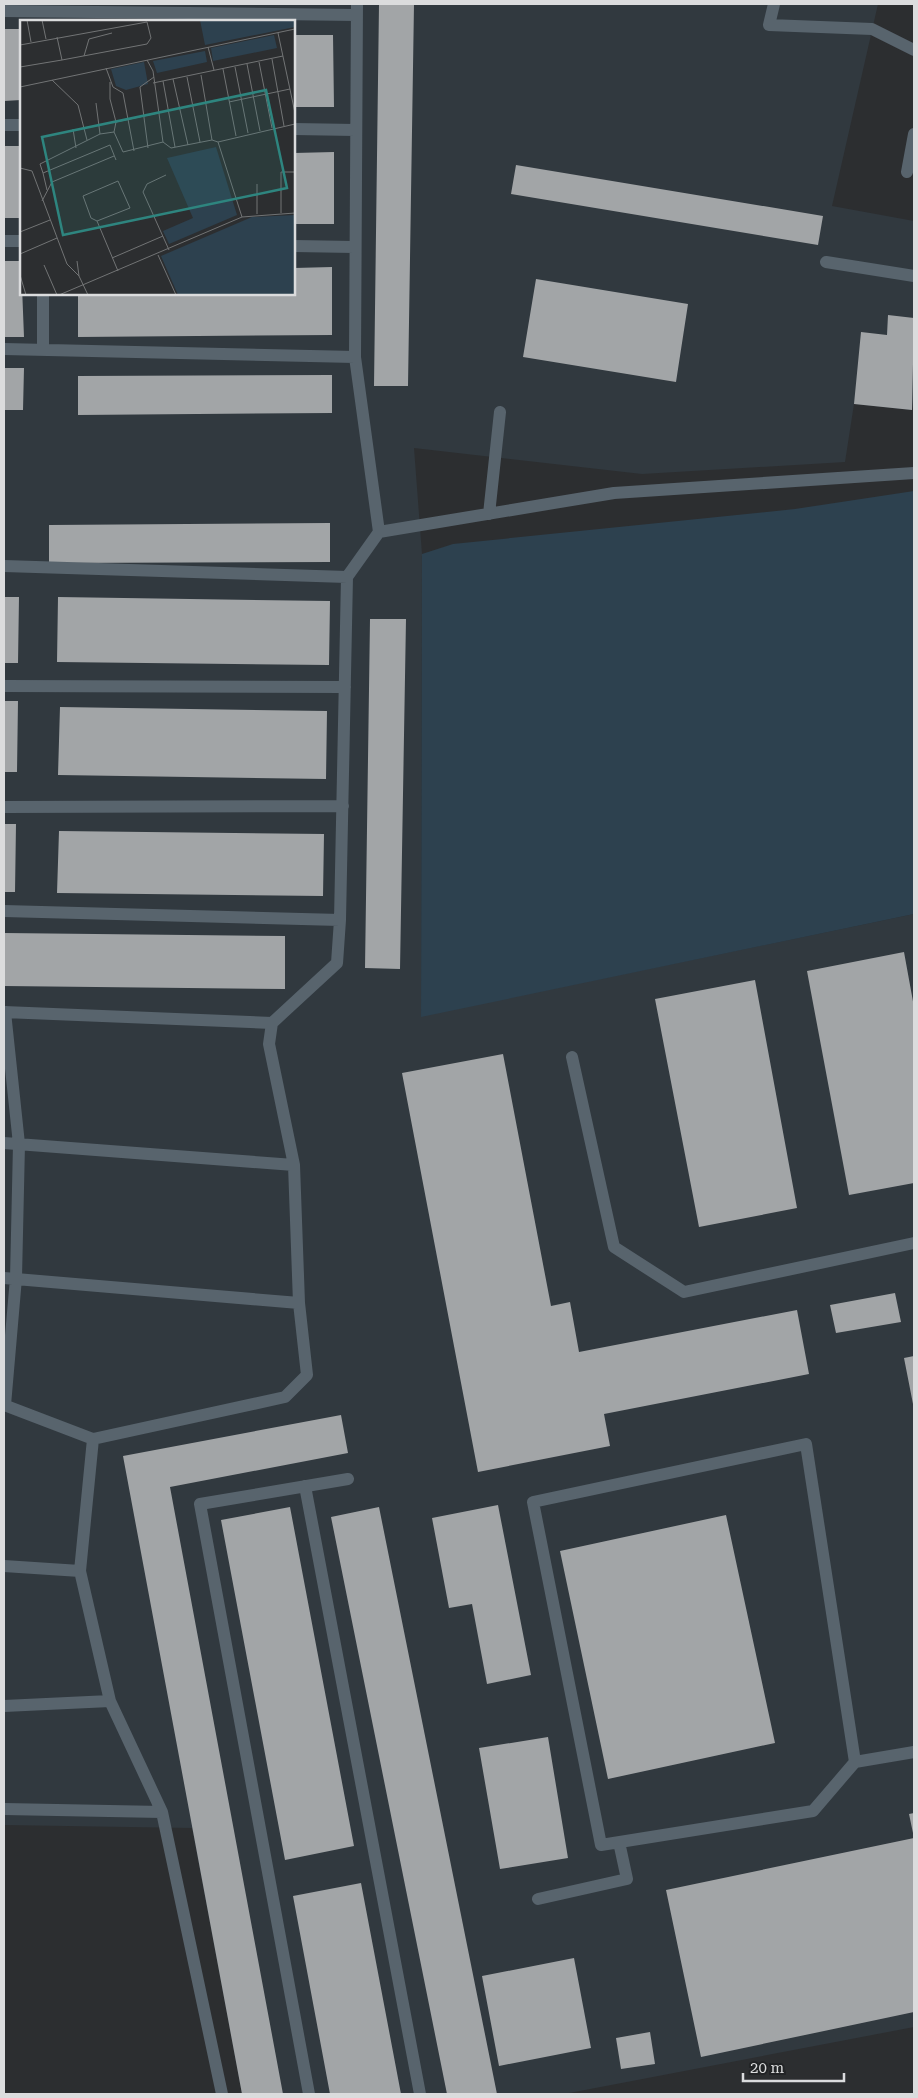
<svg xmlns="http://www.w3.org/2000/svg" width="918" height="2098" font-family="'Roboto Serif',serif">
	<rect width="100%" height="100%" fill="#2c2e30"/>
	<path fill="#31393f" fill-rule="evenodd" d="M4,4H878L832,206L914,221V393L912,410L854,404L845,462L642,474L414,448L422,554L421,1016L914,914V2027L564,2094H242L192,1828L4,1825ZM21,21H294V294H21Z"/>
	<path fill="#2d414f" d="M914,491V914L421,1017L422,554L453,544L795,509Z"/>
	<path fill="#a2a5a7" d="M379,4H414L408,386H374Z
		M4,29H21V100L4,101Z
		M294,35H333L334,107H294Z
		M4,146H21V218H4Z
		M334,152V224H294V153Z
		M516,165L823,216L818,245L511,194Z
		M4,261H21L24,337H4Z
		M332,267V335L78,337V294H294V268Z
		M536,279L688,304L676,382L523,357Z
		M888,315L914,318L912,410L854,404L861,332L887,335Z
		M4,368H24L23,410H4Z
		M332,375V413L78,415V376Z
		M330,523V562L49,563V525Z
		M4,597H19L18,663H4Z
		M58,597L330,601L329,665L57,662Z
		M370,619H406L400,969L365,968Z
		M4,701H18L17,772H4Z
		M60,707L327,711L326,779L58,775Z
		M4,824H16L15,892H4Z
		M59,831L324,834L323,896L57,893Z
		M4,933L285,936V989L4,986Z
		M904,952L914,1007V1183L849,1195L807,971Z
		M755,980L797,1208L699,1227L655,999Z
		M503,1054L551,1306L570,1302L579,1352L797,1310L809,1374L604,1414L610,1446L478,1472L402,1073Z
		M895,1293L901,1322L836,1333L830,1305Z
		M914,1356V1404H913L904,1358Z
		M341,1415L348,1453L170,1487L283,2094H242L123,1456Z
		M498,1505L531,1675L487,1684L472,1604L449,1608L432,1518Z
		M290,1507L354,1846L285,1860L221,1520Z
		M379,1507L497,2094H447L331,1517Z
		M726,1515L775,1743L608,1779L560,1551Z
		M548,1737L568,1858L500,1869L479,1748Z
		M914,1813V1833H913L909,1814Z
		M914,1838V2012L701,2057L666,1890Z
		M361,1883L401,2094H330L293,1896Z
		M574,1958L591,2048L499,2066L482,1976Z
		M650,2032L655,2064L621,2069L616,2038Z"/>
	<g fill="none" stroke-linecap="round" stroke-linejoin="round">
		<path stroke="#58646d" stroke-width="12" d="M774,4L769,25L872,29L914,50
			M4,11L356,15
			M4,125H21
			M294,129L355,130
			M907,172L914,134
			M4,241H21
			M294,246L354,247
			M826,262L914,276
			M4,349L355,357
			M43,350V294
			M489,514L500,412
			M379,532L614,493L914,473
			M4,566L347,577
			M4,686L345,687
			M4,807L343,806
			M4,911L340,920
			M4,1012L272,1023
			M5,1012L19,1144L16,1278L5,1405
			M572,1057L614,1247L684,1292L914,1243
			M4,1143L294,1165
			M4,1278L299,1303
			M4,1405L93,1439L285,1397L307,1375L299,1303L294,1165L269,1044L272,1023L337,963L340,920L347,577L379,532L355,357L357,4
			M93,1439L80,1571L110,1701L162,1812L222,2094
			M806,1444L855,1762L813,1811L601,1845L533,1502Z
			M305,1486L420,2094
			M4,1566L80,1571
			M4,1706L110,1701
			M855,1762L914,1752
			M4,1809L162,1812
			M538,1899L627,1879L619,1842
			M309,2094L200,1504L348,1479"/>
	</g>
	<g transform="translate(20 20)">
		<rect width="275" height="275" fill="#2c2e30"/>
		<path d="M180,0H275V7L185,25ZM254,15L257,28L193,41L191,28ZM185,31L187,42L137,53L133,41ZM124,42L128,64L106,70L96,66L91,49ZM196,127L217,195L149,224L143,211L173,198L147,138ZM275,195V275H158L141,236L232,197Z" fill="#2d414f"/>
		<path fill="none" stroke="#727475" stroke-width="1" d="M7,0L11,22M22,0L26,19M258,13L275,93M0,25L127,2L131,18L127,24L42,40M188,27L194,50M64,36L69,19L92,13M252,39L264,106M127,40L133,51L143,122L151,128L192,120L198,122L275,104M239,42L252,108M227,44L240,111M0,47L42,40L37,17M215,47L228,113M86,48L93,67L103,73L114,131M203,49L216,116M181,55L192,120M167,57L180,122M153,59L168,125M32,60L58,85L67,120M143,61L155,127M90,62V79L96,102L94,112L103,132L143,122M133,63L263,36M0,67L275,9M209,82L270,69M76,83L80,114M96,102L138,93M53,109L56,128M198,122L222,197M128,128L120,67L134,57M0,148L12,151L47,244L59,256L68,275M23,153L20,144L80,114L94,112M146,155L127,164L123,172L149,230M98,161L110,188L77,201L71,198L63,176ZM237,164V194M27,170L23,153L90,125L96,140M22,181L32,162L94,136M261,193V152H275M77,201L98,251M0,212L30,200M0,234L37,218M138,235L156,275M92,238L143,216M57,241L59,256M24,245L37,275M0,255L6,275M39,275L222,197L275,193"/>
		<path fill="#2e857f" fill-opacity="0.15" stroke="#2e857f" stroke-width="2.5" d="M246,70L267,168L43,215L22,117Z"/>
		<rect width="275" height="275" fill="none" stroke="#dbdcdd" stroke-width="2.5"/>
	</g>
	<rect width="918" height="2098" fill="none" stroke="#dbdcdd" stroke-width="10"/>
	<path d="M743 2073v8h101v-8" fill="none" stroke="#dbdcdd" stroke-width="2.5"/>
	<text x="750" y="2073" font-size="15" fill="#dbdcdd" stroke="#222426" stroke-width="4" paint-order="stroke">20 m</text>
</svg>
